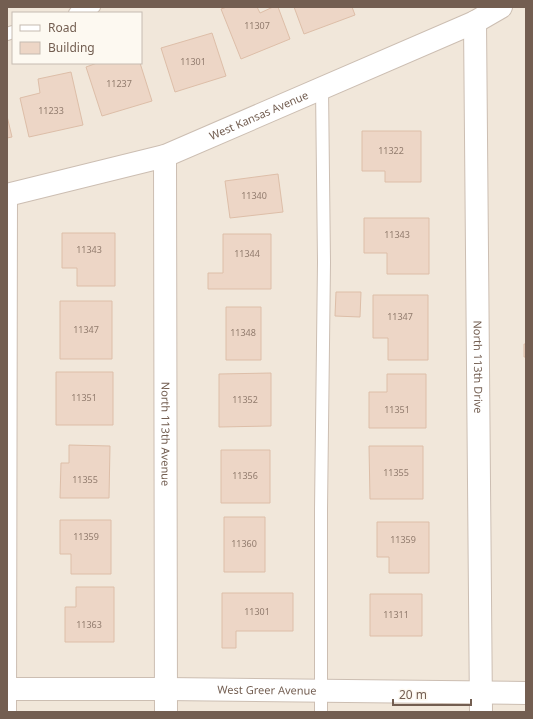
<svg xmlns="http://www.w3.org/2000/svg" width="533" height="719" font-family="'Noto Sans',sans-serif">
	<rect width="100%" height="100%" fill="#faf5eb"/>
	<path fill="#f1e7da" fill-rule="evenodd" d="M7,7H526V712H7ZM13,13H141V63H13Z"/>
	<path fill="#edd6c6" stroke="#ddbea8" d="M227,7H257L260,13L273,7H278L290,39L241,59L221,9Z
		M294,7H352L355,15L304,34Z
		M212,33L226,76L175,92L161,48Z
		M97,63H140L152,101L102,116L86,67Z
		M71,72L83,125L29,137L20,98L40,93L38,79Z
		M7,116L12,137L7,138Z
		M362,131H421V182H385V171H362Z
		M278,174L283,212L230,218L225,181Z
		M364,218H429V274H387V253H364Z
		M62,233H115V286H77V268H62Z
		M223,234H271V289H208V273H223Z
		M336,292H361L360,317L335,316Z
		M373,295H428V360H388V338H373Z
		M60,301H112V359H60Z
		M226,307H261V360H226Z
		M524,344H526V357H524Z
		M56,372H113V425H56Z
		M271,373V426L219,427V374Z
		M387,374H426V428H369V392H387Z
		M69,445L110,446L109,498H60L61,463H69Z
		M369,446H423V499H370Z
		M221,450H270V503H221Z
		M224,517H265V572H224Z
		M60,520H111V574H71V554H60Z
		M377,522H429V573H389V557H377Z
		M76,587H114V642H65V607H76Z
		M222,593H293V631H236V648H222Z
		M370,594H422V636H370Z"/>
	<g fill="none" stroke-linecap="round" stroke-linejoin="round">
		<g stroke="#ccbeb2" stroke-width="14">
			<path id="service" d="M75,13L94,7
				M7,34L13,32
				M10,712L11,193
				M321,712V509L324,262L322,88"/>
		</g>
		<g stroke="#ccbeb2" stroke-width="24">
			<g id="minor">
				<path id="s1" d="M475,22L481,712"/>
				<path id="s2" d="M165,156L166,712"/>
				<path id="s3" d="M7,195L165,156L475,22L501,7"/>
				<path id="s4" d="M7,689H166L526,693"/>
			</g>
		</g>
		<use href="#service" stroke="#fff" stroke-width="12"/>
		<use href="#minor" stroke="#fff" stroke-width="22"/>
	</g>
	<g text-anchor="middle" stroke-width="4" stroke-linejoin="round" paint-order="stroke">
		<g font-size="9" fill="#927c6e">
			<text x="257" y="29">11307</text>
			<text x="193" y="65">11301</text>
			<text x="119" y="87">11237</text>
			<text x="51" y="114">11233</text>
			<text x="391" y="154">11322</text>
			<text x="254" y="199">11340</text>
			<text x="397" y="238">11343</text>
			<text x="89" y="253">11343</text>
			<text x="247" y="257">11344</text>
			<text x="400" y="320">11347</text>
			<text x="86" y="333">11347</text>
			<text x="243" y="336">11348</text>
			<text x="84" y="401">11351</text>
			<text x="245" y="403">11352</text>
			<text x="397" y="413">11351</text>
			<text x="396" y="476">11355</text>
			<text x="245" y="479">11356</text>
			<text x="85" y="483">11355</text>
			<text x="86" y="540">11359</text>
			<text x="403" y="543">11359</text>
			<text x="244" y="547">11360</text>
			<text x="257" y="615">11301</text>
			<text x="396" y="618">11311</text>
			<text x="89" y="628">11363</text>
		</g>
		<g font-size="11" fill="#735e51" stroke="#fdf9f1">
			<text dy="4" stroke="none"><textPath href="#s3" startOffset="265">West Kansas Avenue</textPath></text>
			<text dy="4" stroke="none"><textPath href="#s1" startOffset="345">North 113th Drive</textPath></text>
			<text dy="4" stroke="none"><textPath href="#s2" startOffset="278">North 113th Avenue</textPath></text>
			<text dy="4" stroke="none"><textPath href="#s4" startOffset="260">West Greer Avenue</textPath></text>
		</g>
	</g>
	<rect width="533" height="719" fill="none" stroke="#735e51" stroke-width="16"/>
	<rect x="12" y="12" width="130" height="52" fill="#fdf9f1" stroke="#c6bbb1"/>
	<rect x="20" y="25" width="20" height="6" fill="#ffffff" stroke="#c6bbb1"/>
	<text x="48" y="32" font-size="12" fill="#735e51">Road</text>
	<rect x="20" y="42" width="20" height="12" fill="#edd6c6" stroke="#c6bbb1"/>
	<text x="48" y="52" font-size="12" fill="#735e51">Building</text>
	<path d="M393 699v6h78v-6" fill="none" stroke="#735e51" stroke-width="2"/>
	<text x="399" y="699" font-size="12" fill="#735e51" stroke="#fdf9f1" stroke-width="3" paint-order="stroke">20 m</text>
</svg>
